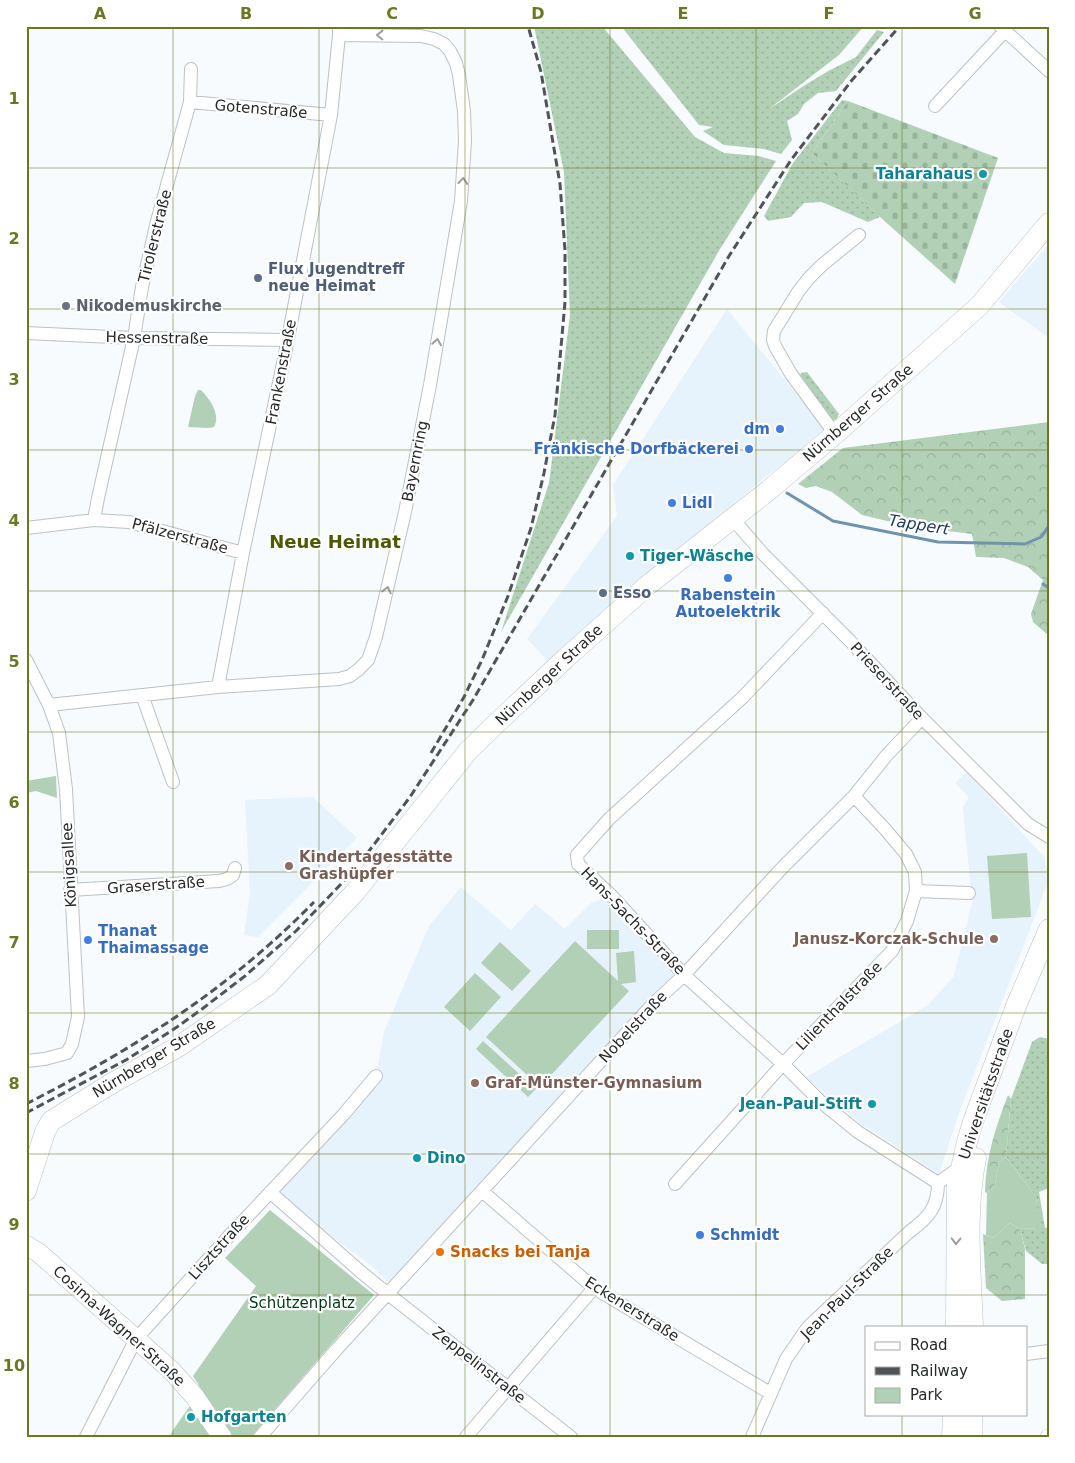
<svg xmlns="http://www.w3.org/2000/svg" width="1075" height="1463" font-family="'DejaVu Sans',sans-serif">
	<defs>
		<pattern id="grass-dots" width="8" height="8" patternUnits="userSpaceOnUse" patternTransform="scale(1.25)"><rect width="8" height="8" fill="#b1d0b6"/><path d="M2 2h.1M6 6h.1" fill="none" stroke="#98b39c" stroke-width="1.8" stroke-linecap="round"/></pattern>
		<pattern id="forest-crowns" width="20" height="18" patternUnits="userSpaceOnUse" patternTransform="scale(1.25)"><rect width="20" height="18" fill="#b1d0b6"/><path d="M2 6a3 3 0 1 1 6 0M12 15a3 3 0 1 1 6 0" fill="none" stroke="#98b39c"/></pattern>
		<pattern id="cemetery-stones" width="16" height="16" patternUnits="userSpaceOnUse" patternTransform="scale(1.25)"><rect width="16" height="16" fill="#b1d0b6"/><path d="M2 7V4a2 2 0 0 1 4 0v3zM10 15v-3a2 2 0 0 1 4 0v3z" fill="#98b39c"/></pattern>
	</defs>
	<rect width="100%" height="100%" fill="#f7fbfe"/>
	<path fill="#e6f2fc" d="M1049,244V338L999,302Z
		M727,309L828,433L765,477L550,663L527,639L617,516L613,485Z
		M967,772L1044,857L1049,880L960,1110L939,1174L861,1124L806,1077L928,1005L954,976L972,903L963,807L969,797L955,783Z
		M313,797L357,838L258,937L244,935L250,894L245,800Z
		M461,887L511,930L535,904L565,929L591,903L610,896L681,974L391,1284L368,1263L270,1192L376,1076L384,1032L429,926Z"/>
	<path fill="url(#grass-dots)" d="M534,26H602L695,137L724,153L759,156L776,161L720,249L501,632L549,483L570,315L564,172Z
		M621,26H864L839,55L769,109L805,85L830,70L856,57L877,30L884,32L836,91L818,93L804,104L798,114L787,121L792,140L781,154L764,149L724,145L703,131L713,127L699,125Z
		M842,100L848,101L812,153L880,217L868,222L822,202L804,203L791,217L768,221L764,216L793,163Z
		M807,372L839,414L836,420H828L798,379L801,373Z
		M1040,1037L1049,1039V1188L1039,1192L1045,1228L1049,1227V1264H1042L1026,1251L1020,1229L1039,1228L1036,1197L1006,1157L1011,1099L1032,1042Z"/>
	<path fill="url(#forest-crowns)" d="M1049,422V636L1033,622L1031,614L1043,580L1028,567L1004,558L976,557L972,534L908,526L862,515L832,492L816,486L806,488L798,484L843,448Z
		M1008,1095L1011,1099L1006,1157L999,1162L995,1185L987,1193L985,1192C986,1156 995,1129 1008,1095Z
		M1010,1223L1020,1229L1025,1249V1299L1002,1301L986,1288L983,1234L993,1238Z"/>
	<path fill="url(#cemetery-stones)" d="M848,101L998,158L955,284L880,217L812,153Z"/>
	<path fill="#b1d0b6" d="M198,390H201C210,399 221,415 214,427L208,428L188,427L195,396Z
		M56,776L57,798L36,791L26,793V781Z
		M1027,853L1031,917L992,919L987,856Z
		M587,930H619V949H587Z
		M575,941L618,981L616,953L634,951L636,982L621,984L629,991L540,1087L486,1037Z
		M500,942L531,971L512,991L481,963Z
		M475,973L501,997L470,1031L444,1007Z
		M483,1041L536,1089L528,1097L476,1049Z
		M1006,1157L1036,1197L1040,1228L1020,1229L1010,1223L993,1238L986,1235L987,1193L995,1185L999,1162Z
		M270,1210L374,1295L251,1437H231L193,1376L256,1286L225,1258Z
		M192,1403L212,1437H169L173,1430Z"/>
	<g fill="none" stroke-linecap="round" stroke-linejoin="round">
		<path stroke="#7093af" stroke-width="3" d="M787,493L833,521L938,542L1025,544L1041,537L1049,526
			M1043,584L1049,588"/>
		<g stroke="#bcc1c5" stroke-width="11">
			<path id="pedestrian" d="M1046,1437V1435H1049"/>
		</g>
		<g stroke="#bcc1c5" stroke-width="14">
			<path id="minor" d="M1000,26L1049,71
				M190,102L331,115
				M935,106L1005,31
				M26,333L134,338L287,340
				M835,434L791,374L775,346L773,340L774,331L798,292L809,278L822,265L859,235
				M732,518L764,555L851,642L922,718L1028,824L1049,837
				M94,520L98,498L134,338L142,287L157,221L190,102L191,69
				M26,528L94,520L129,522L243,553
				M823,613L743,697L609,819L577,855L578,864L611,895L684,975L783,1064L821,1102L858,1132L938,1183
				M26,660L49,705L59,733L66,789L78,1017L72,1044L67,1053L45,1059L26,1061
				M218,687L243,553L285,354L331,115L339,35V26
				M142,695L173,782
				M49,705L218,687L339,679L350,676L359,669L368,660L376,637L405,512L430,385L461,201L465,141L464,111L459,75L456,63L450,51L444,44L434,39L421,36L339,35
				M70,890L219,881L227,879L233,875L235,868
				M916,891L969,893
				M675,1184L783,1064L892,951L907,921L916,891L915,872L906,854L885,829L854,796
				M482,1191L594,1288L770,1393
				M270,1192L361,1272L388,1294L571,1437
				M1026,1354L1049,1351
				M86,1437L136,1339L229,1236L343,1115L376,1076
				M260,1437L336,1350L653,1004L684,975L782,868L854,796L886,756L922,718
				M466,1437L594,1288
				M752,1437L786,1359L808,1327L909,1232C928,1218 938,1208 938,1183L962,1166"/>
		</g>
		<g stroke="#bcc1c5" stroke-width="20">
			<path id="secondary" d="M26,1245L39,1253L171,1370L195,1397L222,1437"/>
		</g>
		<g stroke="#bcc1c5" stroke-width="21">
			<path id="primary" d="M26,1191L45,1132L51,1121L114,1082L178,1047L268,985L356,891L468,751L501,719L566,658L648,585L769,490L841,429L979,306L1049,223
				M956,1327L957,1186L967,1142L974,1119L1016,1006L1049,929
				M973,1327C971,1271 965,1213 976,1158
				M952,1437L953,1414
				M972,1437V1414"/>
		</g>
		<use href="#pedestrian" stroke="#fff" stroke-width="10"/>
		<use href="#minor" stroke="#fff" stroke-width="12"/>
		<use href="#secondary" stroke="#fff" stroke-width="19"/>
		<use href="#primary" stroke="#fff" stroke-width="20"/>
		<path stroke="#515455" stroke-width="3" stroke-dasharray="8 4" stroke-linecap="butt" d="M431,753L464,697L482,660L508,596L531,528L544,473L555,415L565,302V250L560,184L541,72L528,26
			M26,1104C134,1049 229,989 314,902
			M26,1113L126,1060L177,1027L202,1009L245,976L296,931L343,882L366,855L410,797L473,700L729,256L791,160L852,80L900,26"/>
	</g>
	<defs><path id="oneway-chevron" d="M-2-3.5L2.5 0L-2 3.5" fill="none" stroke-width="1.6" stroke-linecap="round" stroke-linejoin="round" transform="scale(1.25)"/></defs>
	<g stroke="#9d9e9f">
		<use href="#oneway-chevron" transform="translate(380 35) rotate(-179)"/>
		<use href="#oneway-chevron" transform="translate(463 181) rotate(-85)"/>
		<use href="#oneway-chevron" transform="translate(437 342) rotate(-81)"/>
		<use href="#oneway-chevron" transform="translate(387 590) rotate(-77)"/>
		<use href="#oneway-chevron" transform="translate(956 1241) rotate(91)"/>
	</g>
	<path fill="none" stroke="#6a7723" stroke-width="1" stroke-opacity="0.55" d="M173,26V1437M319,26V1437M465,26V1437M610,26V1437M756,26V1437M902,26V1327M26,168H1049M26,309H1049M26,450H1049M26,591H1049M26,732H1049M26,872H1049M26,1013H1049M26,1154H1049M26,1295H1049M902,1414V1437"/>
	<g fill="#0f9aa8" stroke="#fff" stroke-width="2">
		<circle cx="983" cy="174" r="5"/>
		<circle cx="630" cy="556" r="5"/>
		<circle cx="872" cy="1104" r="5"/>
		<circle cx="417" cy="1158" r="5"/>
		<circle cx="191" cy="1417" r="5"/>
	</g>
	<g fill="#5c6f8a" stroke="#fff" stroke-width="2">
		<circle cx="258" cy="278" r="5"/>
		<circle cx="603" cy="593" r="5"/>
	</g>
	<circle fill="#6b7280" stroke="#fff" stroke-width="2" cx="66" cy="306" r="5"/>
	<g fill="#3f7fe0" stroke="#fff" stroke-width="2">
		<circle cx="780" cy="429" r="5"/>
		<circle cx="749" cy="449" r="5"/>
		<circle cx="672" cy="503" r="5"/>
		<circle cx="728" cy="578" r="5"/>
		<circle cx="88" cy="940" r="5"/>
		<circle cx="700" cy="1235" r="5"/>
	</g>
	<g fill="#8d6e63" stroke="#fff" stroke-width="2">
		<circle cx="289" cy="866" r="5"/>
		<circle cx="994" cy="939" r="5"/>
		<circle cx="475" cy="1083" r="5"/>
	</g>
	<circle fill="#e8710a" stroke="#fff" stroke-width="2" cx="440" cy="1252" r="5"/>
	<g text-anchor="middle" stroke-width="4.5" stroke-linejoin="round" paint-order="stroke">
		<g font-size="15" fill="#262829" stroke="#fff">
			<text transform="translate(261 109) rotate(5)" y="5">Gotenstraße</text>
			<text transform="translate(155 236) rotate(-76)" y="5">Tirolerstraße</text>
			<text transform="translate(157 338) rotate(1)" y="5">Hessenstraße</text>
			<text transform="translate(281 372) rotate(-79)" y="5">Frankenstraße</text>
			<text transform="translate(858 413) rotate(-41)" y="5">Nürnberger Straße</text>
			<text transform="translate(415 461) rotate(-79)" y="5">Bayernring</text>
			<text transform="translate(180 536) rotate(15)" y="5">Pfälzerstraße</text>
			<text transform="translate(549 675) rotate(-43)" y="5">Nürnberger Straße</text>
			<text transform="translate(887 681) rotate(47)" y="5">Prieserstraße</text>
			<text transform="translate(69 865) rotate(-93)" y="5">Königsallee</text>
			<text transform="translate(156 885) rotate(-4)" y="5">Graserstraße</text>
			<text transform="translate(633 921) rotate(46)" y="5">Hans-Sachs-Straße</text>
			<text transform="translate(839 1006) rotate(-46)" y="5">Lilienthalstraße</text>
			<text transform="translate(633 1027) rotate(-47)" y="5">Nobelstraße</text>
			<text transform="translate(154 1058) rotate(-31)" y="5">Nürnberger Straße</text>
			<text transform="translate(986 1094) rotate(-71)" y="5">Universitätsstraße</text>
			<text transform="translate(219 1247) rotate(-48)" y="5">Lisztstraße</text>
			<text transform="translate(847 1293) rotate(-45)" y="5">Jean-Paul-Straße</text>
			<text transform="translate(632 1309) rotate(32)" y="5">Eckenerstraße</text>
			<text transform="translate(119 1326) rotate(42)" y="5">Cosima-Wagner-Straße</text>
			<text transform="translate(479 1365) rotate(38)" y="5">Zeppelinstraße</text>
		</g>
		<g font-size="15" font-weight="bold" fill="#0d838f" stroke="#fff" text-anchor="start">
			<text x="973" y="179" text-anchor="end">Taharahaus</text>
			<text x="640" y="561">Tiger-Wäsche</text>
			<text x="862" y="1109" text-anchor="end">Jean-Paul-Stift</text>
			<text x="427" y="1163">Dino</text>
			<text x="201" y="1422">Hofgarten</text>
		</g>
		<g font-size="15" font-weight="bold" fill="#4e5e75" stroke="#fff" text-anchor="start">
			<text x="268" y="274">Flux Jugendtreff<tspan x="268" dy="17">neue Heimat</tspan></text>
			<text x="613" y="598">Esso</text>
		</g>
		<g font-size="15" font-weight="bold" fill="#5b616d" stroke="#fff" text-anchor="start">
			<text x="76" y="311">Nikodemuskirche</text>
		</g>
		<g font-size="15" font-weight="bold" fill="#366cbe" stroke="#fff" text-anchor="start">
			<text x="770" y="434" text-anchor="end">dm</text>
			<text x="739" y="454" text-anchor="end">Fränkische Dorfbäckerei</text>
			<text x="682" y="508">Lidl</text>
			<text x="728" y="600" text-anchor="middle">Rabenstein<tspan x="728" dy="17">Autoelektrik</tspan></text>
			<text x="98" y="936">Thanat<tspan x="98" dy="17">Thaimassage</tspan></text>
			<text x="710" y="1240">Schmidt</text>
		</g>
		<g font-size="15" font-weight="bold" fill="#785e54" stroke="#fff" text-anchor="start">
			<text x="299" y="862">Kindertagesstätte<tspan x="299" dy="17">Grashüpfer</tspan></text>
			<text x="984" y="944" text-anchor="end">Janusz-Korczak-Schule</text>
			<text x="485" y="1088">Graf-Münster-Gymnasium</text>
		</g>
		<g font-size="15" font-weight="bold" fill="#c56008" stroke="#fff" text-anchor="start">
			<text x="450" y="1257">Snacks bei Tanja</text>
		</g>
		<g font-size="15" fill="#003814" stroke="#fff">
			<text x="302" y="1308">Schützenplatz</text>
		</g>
		<g font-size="16" font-style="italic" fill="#153a55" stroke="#fff">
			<text transform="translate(919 524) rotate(9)" y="6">Tappert</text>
		</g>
		<g font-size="18" font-weight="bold" fill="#4d5802" stroke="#fff">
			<text x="335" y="548">Neue Heimat</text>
		</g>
	</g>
	<rect width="1075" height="1463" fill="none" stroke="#ffffff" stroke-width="55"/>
	<rect x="865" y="1326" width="162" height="90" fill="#ffffff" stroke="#a8a9a9"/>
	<rect x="875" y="1342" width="25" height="8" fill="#ffffff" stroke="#a8a9a9"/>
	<text x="910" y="1350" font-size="15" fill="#262829">Road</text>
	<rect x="875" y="1367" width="25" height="8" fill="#515455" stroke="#a8a9a9"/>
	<text x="910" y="1376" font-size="15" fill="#262829">Railway</text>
	<rect x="875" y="1388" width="25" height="15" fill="#b1d0b6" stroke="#a8a9a9"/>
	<text x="910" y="1400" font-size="15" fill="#262829">Park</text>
	<rect x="28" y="28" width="1020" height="1408" fill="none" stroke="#6a7723" stroke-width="2"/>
	<g font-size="16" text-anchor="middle" font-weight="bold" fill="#6a7723">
		<text x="100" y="19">A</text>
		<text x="246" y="19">B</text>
		<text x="392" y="19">C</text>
		<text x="538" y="19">D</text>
		<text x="683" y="19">E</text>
		<text x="829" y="19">F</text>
		<text x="975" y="19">G</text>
		<text x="14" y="104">1</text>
		<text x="14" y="244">2</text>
		<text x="14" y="385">3</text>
		<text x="14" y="526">4</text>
		<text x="14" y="667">5</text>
		<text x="14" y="808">6</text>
		<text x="14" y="948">7</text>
		<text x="14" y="1089">8</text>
		<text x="14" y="1230">9</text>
		<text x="14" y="1371">10</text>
	</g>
</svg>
